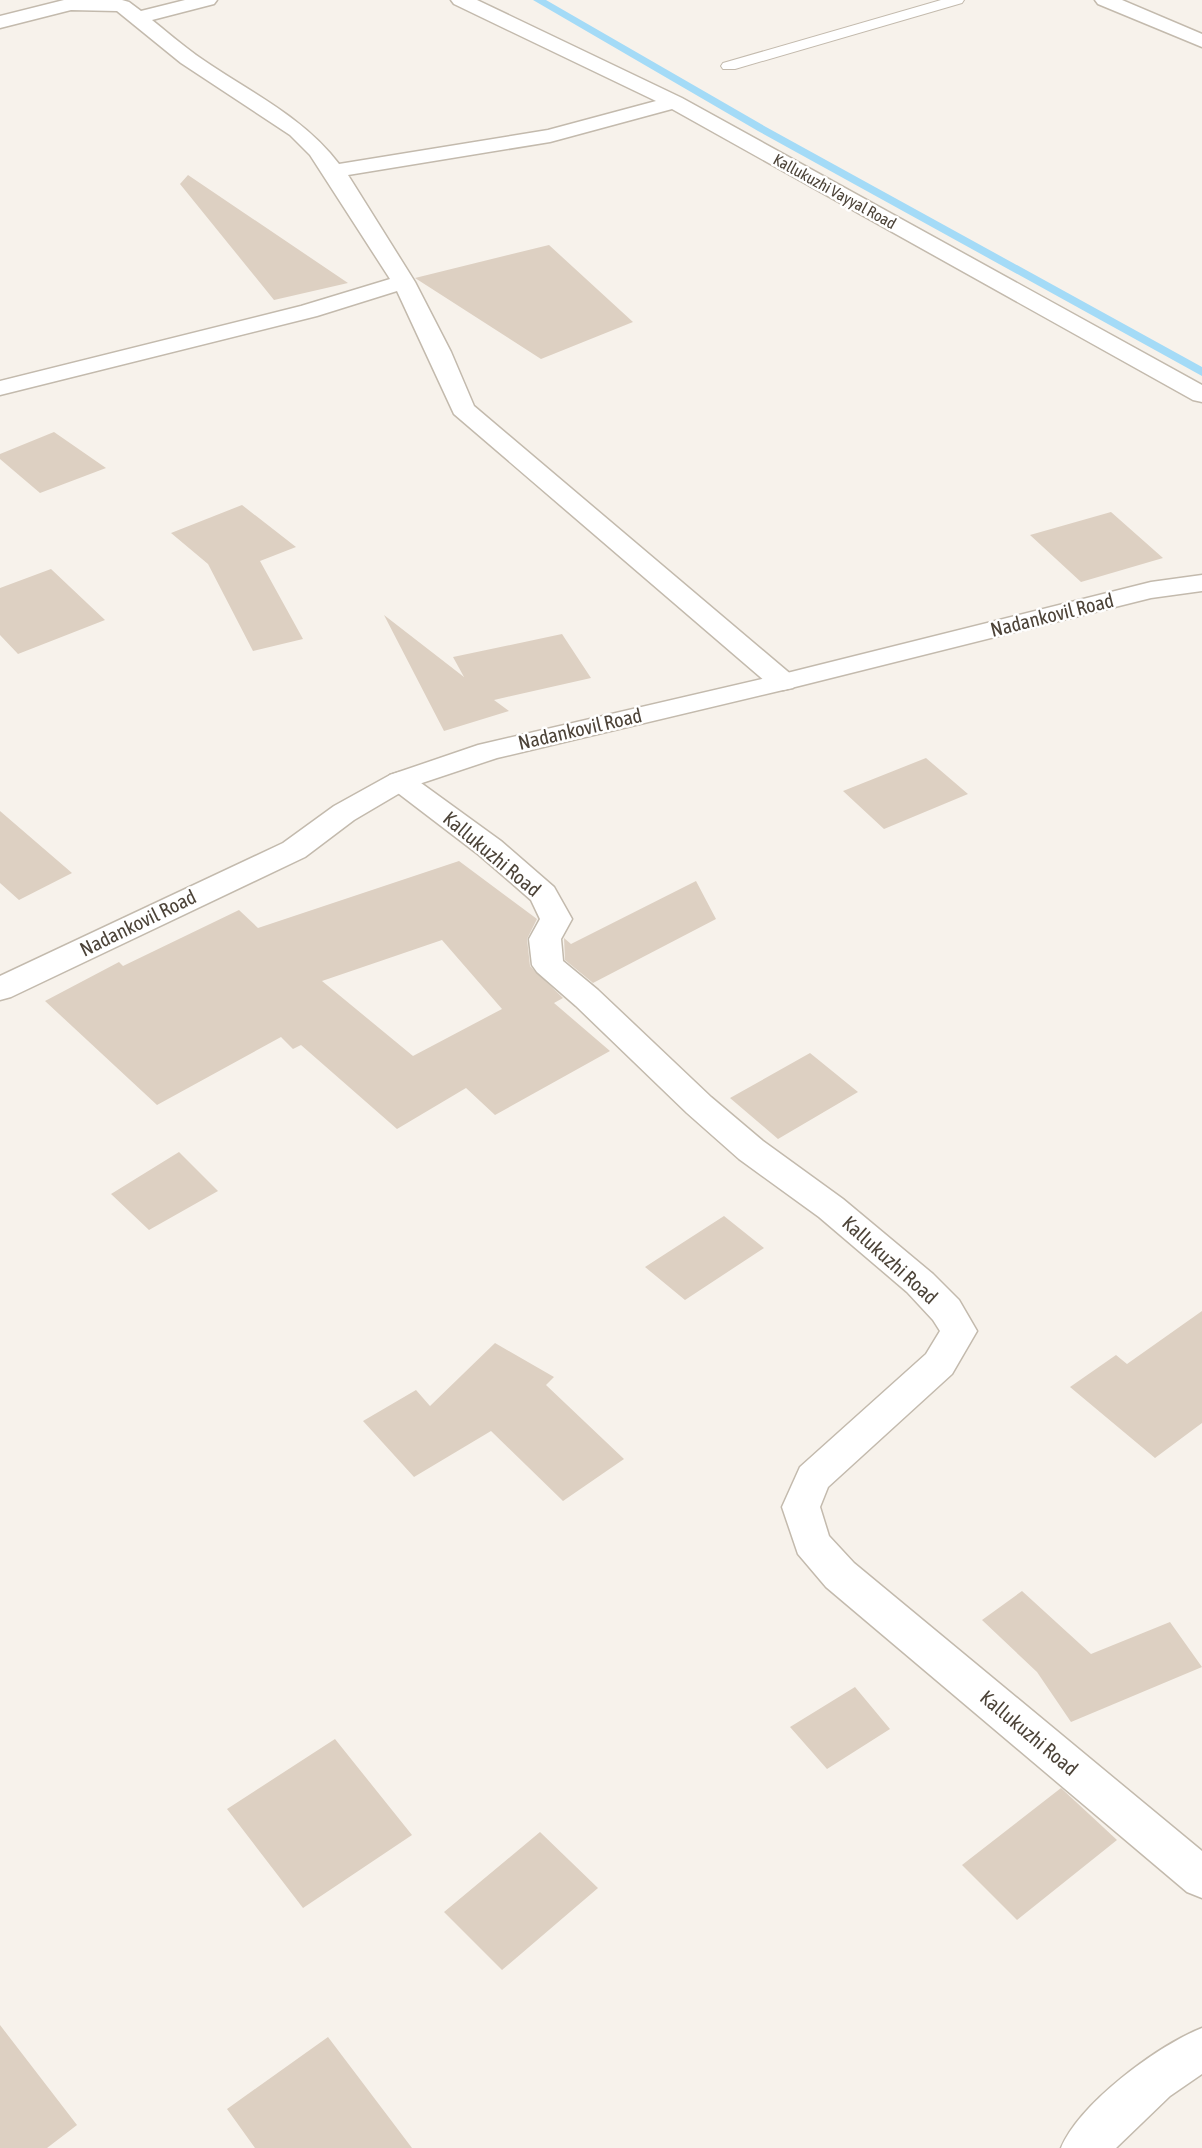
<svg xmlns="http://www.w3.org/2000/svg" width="1202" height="2148" font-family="'Asap Condensed',sans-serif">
	<rect width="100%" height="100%" fill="#f7f2eb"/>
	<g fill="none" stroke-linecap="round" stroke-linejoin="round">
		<path fill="#a4dbf7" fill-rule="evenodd" d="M533,0H546L766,127L1202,367V376L758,131Z"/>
	</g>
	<path fill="#ddd0c2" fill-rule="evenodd" d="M188,175L348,283L274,300L180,184Z
		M549,245L633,322L541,359L415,278Z
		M54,432L106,468L40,493L0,459V454Z
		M242,505L296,547L260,561L303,639L253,651L208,564L171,533Z
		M1111,512L1163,558L1081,582L1030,535Z
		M51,569L105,620L18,654L0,635V588Z
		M384,615L464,677L453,657L562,634L591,678L494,700L509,711L444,731Z
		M926,758L968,794L884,829L843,791Z
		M0,811L72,873L19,900L0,883Z
		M459,861L537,919L527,939L530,966L563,998L554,1003L610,1051L495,1115L466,1088L397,1129L301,1045L293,1049L281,1037L157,1105L45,1001L119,962L123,966L239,910L258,928ZM442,940L502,1009L413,1056L322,981Z
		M696,881L716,919L593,983L565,960L564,938L571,944Z
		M810,1053L858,1092L778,1139L730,1098Z
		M179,1152L218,1191L149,1230L111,1194Z
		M724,1216L764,1248L685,1300L645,1267Z
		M1202,1311V1423L1155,1458L1070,1387L1116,1355L1127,1364Z
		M495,1343L554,1377L546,1385L624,1459L563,1501L491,1431L414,1477L363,1421L416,1390L430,1406Z
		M1022,1591L1091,1654L1170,1622L1202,1667L1071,1722L1037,1672L982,1620Z
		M855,1687L890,1729L827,1769L790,1727Z
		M335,1739L412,1835L303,1908L227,1809Z
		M1061,1788L1117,1840L1017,1920L962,1865Z
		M540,1832L598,1888L502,1970L444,1912Z
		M0,2025L77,2125L47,2148H0Z
		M328,2037L412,2148H255L227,2109Z"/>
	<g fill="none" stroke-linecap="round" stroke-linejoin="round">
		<g stroke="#c3baad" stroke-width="2">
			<path id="service" d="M941,0H964L962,3L735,69H723L721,66L723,63Z"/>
		</g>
		<g stroke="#c3baad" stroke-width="3">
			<path id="minor" d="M64,0H122L129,2L141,11L185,0H217L214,4L152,20C167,32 181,44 196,55C245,90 302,115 339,164L548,130L656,101L454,4L451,0H477L682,98L1202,385V402L1193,400L672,109L550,142L348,175L415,282L451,352L474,406L793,676L797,682L793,688L783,690L773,688L454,414L397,291L317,316L0,395V381L301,306L390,279L310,155L290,135L181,63L117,11L71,10L0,28V16Z
				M1095,0H1122L1202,34V47L1098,4Z
				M400,772L410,775L501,841L554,887L572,919L561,939L563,961L598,990L711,1097L763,1141L843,1199L933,1274L959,1300L977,1331L952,1374L828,1487L820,1507L829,1536L854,1563L1202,1851V1898L1187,1892L826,1587L798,1554L782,1507L800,1467L926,1354L940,1331L933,1320L907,1292L819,1217L739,1159L687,1113L576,1006L537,972L532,965L529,939L540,919L531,900L479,855L390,787L385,781L390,775Z
				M1202,2028V2074L1170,2096L1116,2148H1061C1080,2103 1157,2046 1202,2028Z"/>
		</g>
		<g stroke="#c3baad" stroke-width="3">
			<path id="tertiary" d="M1202,575V591L1151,598L783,690L497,758L410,787L354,820L305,857L11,997L0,1000V976L283,843L334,806L390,775L478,745L783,674L1151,582Z"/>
		</g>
		<use href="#service" fill="#fff" fill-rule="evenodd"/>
		<use href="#minor" fill="#fff" fill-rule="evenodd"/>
		<use href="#tertiary" fill="#fff" fill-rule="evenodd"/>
	</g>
	<g text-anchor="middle" stroke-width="5" stroke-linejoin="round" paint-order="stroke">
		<g font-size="16" fill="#4c4338" stroke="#fff">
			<text transform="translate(835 191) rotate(29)" y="6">Kallukuzhi Vayyal Road</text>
		</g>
		<g font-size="20" fill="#4c4338" stroke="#fff">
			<text transform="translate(1052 615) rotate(-14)" y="7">Nadankovil Road</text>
			<text transform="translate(580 729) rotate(-13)" y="7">Nadankovil Road</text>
			<text transform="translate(492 854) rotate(40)" y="7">Kallukuzhi Road</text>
			<text transform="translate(138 923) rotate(-26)" y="7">Nadankovil Road</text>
			<text transform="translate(890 1260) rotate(42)" y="7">Kallukuzhi Road</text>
			<text transform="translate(1029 1733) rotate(40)" y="7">Kallukuzhi Road</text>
		</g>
	</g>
</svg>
